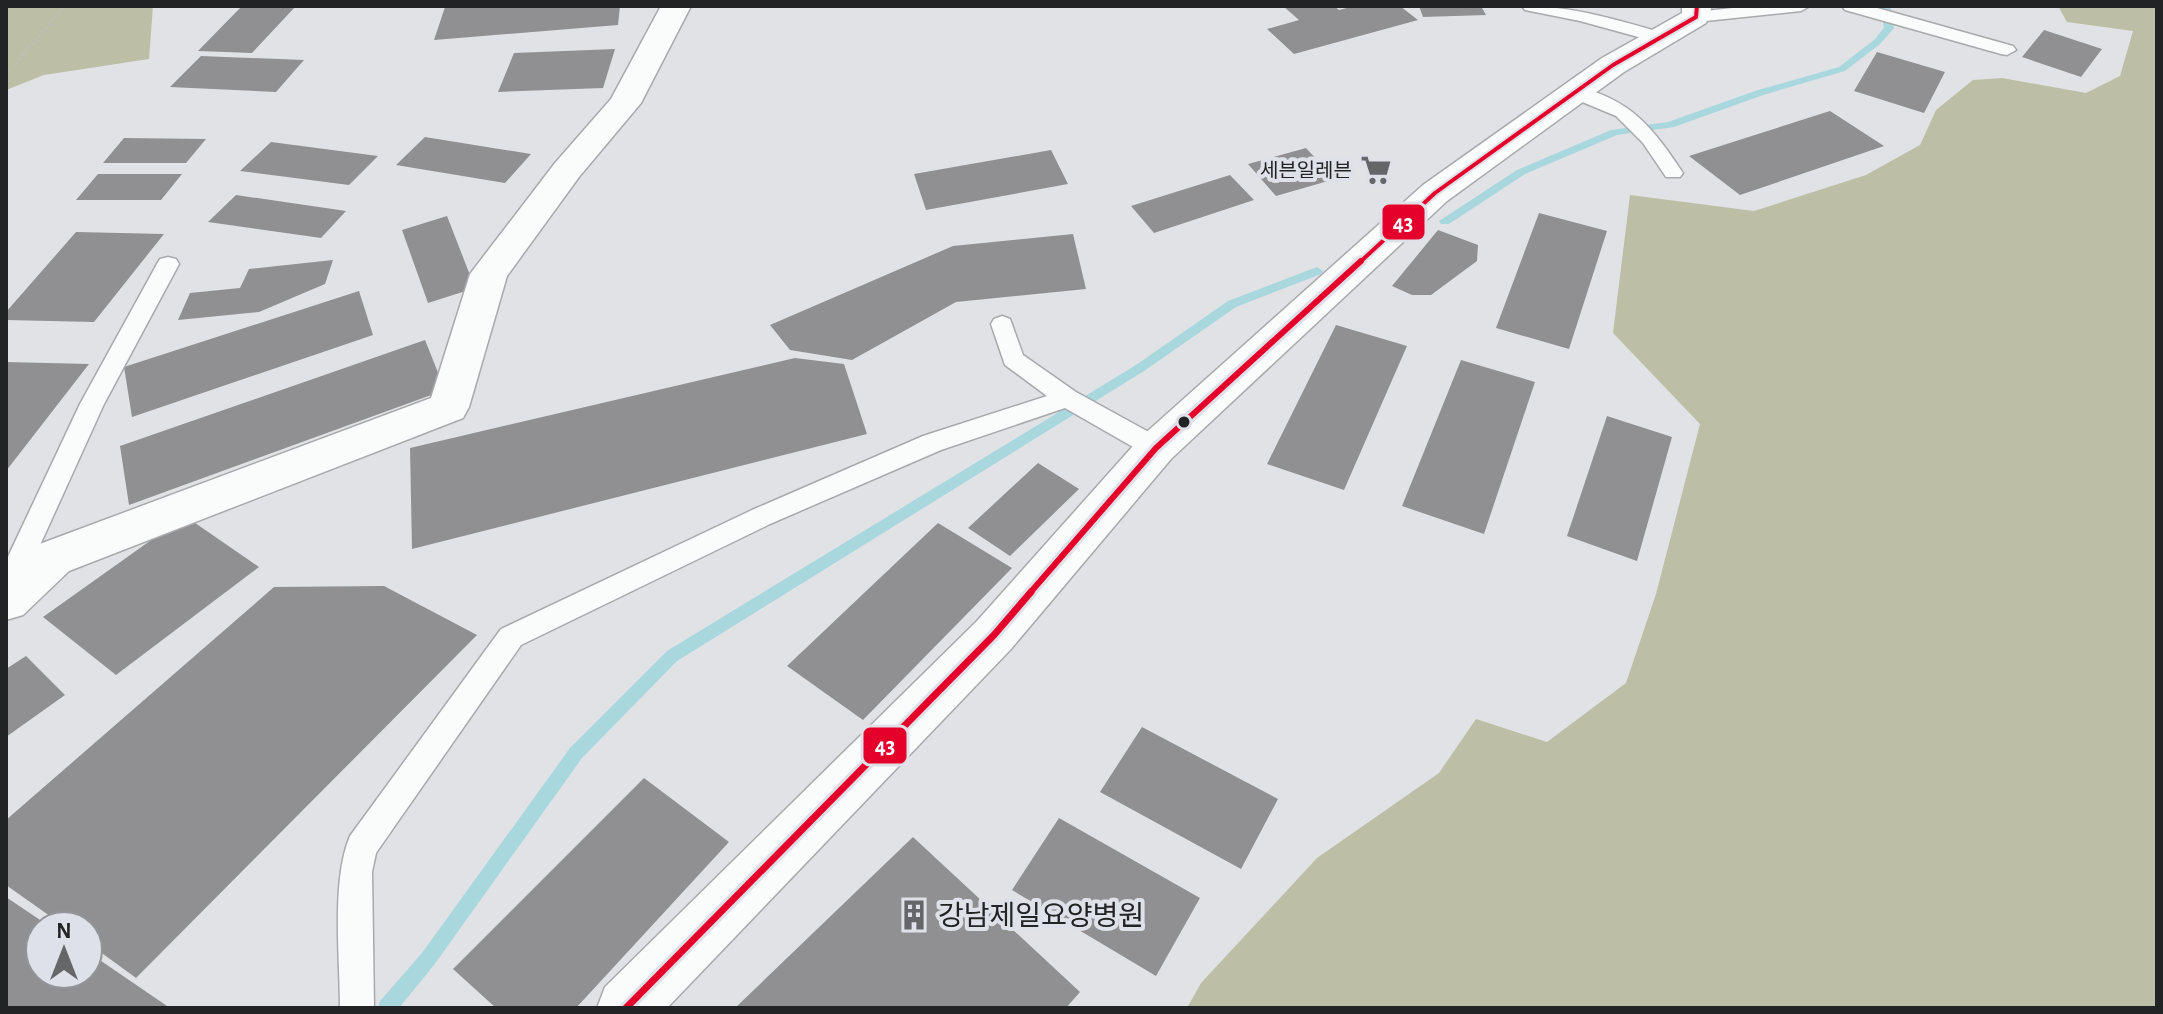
<svg xmlns="http://www.w3.org/2000/svg" width="2163" height="1014" font-family="'Alegreya Sans','Noto Sans KR',sans-serif">
	<rect width="100%" height="100%" fill="#e1e2e6"/>
	<path fill="#bcbfa5" d="M6,6H153L149,59L44,75L6,90Z
		M2058,6H2157V1008H1187L1201,983L1317,858L1439,773L1476,719L1547,742L1626,683L1656,594L1700,424L1613,333L1630,195L1754,211L1866,175L1920,145L1936,110L1973,80L2002,78L2086,93L2120,76L2133,31L2067,22Z"/>
	<g fill="none" stroke-linecap="round" stroke-linejoin="round">
		<path fill="#a8d7de" fill-rule="evenodd" d="M1880,6H1890L1894,28L1880,44L1845,71L1763,95L1674,127L1617,135L1525,174L1449,224H1441L1439,221L1517,170L1611,130L1668,122L1755,91L1839,67L1874,40L1884,28Z
			M1317,267L1323,271L1321,274L1236,307L1144,371L677,661L582,758L434,965L399,1008H378L380,1001L422,953L570,748L667,651L1136,365L1228,301Z"/>
	</g>
	<path fill="#909092" d="M242,6H296L252,53L198,51Z
		M620,6L618,25L434,40L445,7Z
		M1283,6H1334L1339,10L1354,6H1400L1418,20L1294,54L1267,29L1299,20Z
		M1419,6H1481L1486,15L1423,17Z
		M2044,30L2102,49L2081,77L2022,57Z
		M615,49L603,88L498,92L514,53Z
		M1877,52L1945,72L1924,113L1854,91Z
		M201,56L304,60L276,92L170,87Z
		M1830,111L1884,146L1740,195L1689,156Z
		M425,137L531,154L505,183L396,165Z
		M124,138L206,139L186,163H103Z
		M271,142L378,156L349,185L240,171Z
		M1306,148L1335,179L1276,196L1248,164Z
		M1051,150L1068,184L926,210L914,174Z
		M98,174H182L161,200H76Z
		M1230,175L1254,200L1154,233L1131,206Z
		M236,195L346,211L321,238L208,222Z
		M1539,213L1607,231L1569,349L1496,328Z
		M447,216L475,288L428,303L402,230Z
		M1438,230L1478,245L1477,261L1431,295H1412L1392,286Z
		M76,232L164,234L94,322L6,320V312Z
		M1073,234L1086,289L956,302L852,360L790,350L770,325L953,246Z
		M333,260L325,284L259,312L178,320L190,293L240,288L249,269Z
		M359,291L373,335L132,417L124,367Z
		M1336,325L1407,346L1344,490L1267,464Z
		M425,340L445,390L129,505L120,446Z
		M795,358L844,364L867,434L412,549L410,448Z
		M1461,360L1535,382L1484,534L1402,506Z
		M6,362L89,364L6,471Z
		M1607,416L1672,437L1637,561L1567,536Z
		M1038,463L1079,489L1010,556L968,528Z
		M185,516L259,567L116,675L43,617Z
		M938,523L1012,568L863,720L787,666Z
		M384,586L477,635L136,978L88,943V926H64L6,885V820L274,587Z
		M26,656L65,695L6,737V669Z
		M1142,727L1278,799L1241,869L1100,792Z
		M644,778L729,842L576,1008H496L453,969Z
		M1059,818L1200,898L1156,976L1012,890Z
		M913,837L1080,992L1066,1008H735Z
		M6,897L49,926H40V974H88V952L170,1008H6Z"/>
	<g fill="none" stroke-linecap="round" stroke-linejoin="round">
		<g stroke="#a9a9ac" stroke-width="3">
			<path id="service" d="M1522,6C1573,6 1618,20 1666,34L1669,38L1660,43L1580,21L1525,10Z
				M1751,6H1810L1801,11L1696,22L1687,17L1696,12Z
				M1842,6H1870L2013,46L2016,50L2007,55L2001,54L1845,10Z
				M1575,86C1632,100 1652,127 1683,173L1680,177H1666L1643,143L1616,116L1568,96L1566,92Z
				M168,257L176,259L179,264L104,404L16,598L6,601V561L80,404L157,264L160,259Z
				M1002,316L1010,319L1023,355L1076,392L1165,441L1168,448L1165,455L1156,457L1147,455L1065,408L941,450L770,524L521,645L376,853L372,872L374,1008H340C340,959 331,880 350,836L501,629L752,510L923,436L1047,396L1005,365L991,324L994,319Z"/>
		</g>
		<g stroke="#a9a9ac" stroke-width="3">
			<path id="minor" d="M661,6H691L641,103L579,177L507,276L469,407L463,418L69,571L23,615L6,620V573L37,545L431,398L470,274L555,163L611,99Z"/>
		</g>
		<g stroke="#a9a9ac" stroke-width="3">
			<path id="tertiary" d="M1682,6H1712L1706,23L1624,72L1447,201L1171,459L1011,649L667,1008H597L605,987L977,621L1141,437L1423,185L1602,58L1682,13Z"/>
		</g>
		<path stroke="#bfc0c1" stroke-width="4" stroke-dasharray="1 4" stroke-linecap="butt" d="M6,74L65,6"/>
		<use href="#service" fill="#fafbfb" fill-rule="evenodd"/>
		<use href="#minor" fill="#fafbfb" fill-rule="evenodd"/>
		<use href="#tertiary" fill="#fafbfb" fill-rule="evenodd"/>
		<g stroke="#dfe1e8" stroke-width="8">
			<path id="bus-1-far2" d="M1359,263L1435,193L1613,65L1696,17L1697,6"/>
		</g>
		<g stroke="#dfe1e8" stroke-width="12">
			<path id="bus-1-far1" d="M1029,594L1156,448L1361,261"/>
		</g>
		<g stroke="#dfe1e8" stroke-width="13">
			<path id="bus-1" d="M626,1008L994,635L1031,592"/>
		</g>
		<use href="#bus-1-far2" stroke="#e4002b" stroke-width="4"/>
		<use href="#bus-1-far1" stroke="#e4002b" stroke-width="6"/>
		<use href="#bus-1" stroke="#e4002b" stroke-width="7"/>
	</g>
	<defs>
		<g id="supermarket-bare" transform="scale(2.4)"><path d="M-6-5.5h2.5l.6 2H6L4.5 2H-2.5L-4.4-4H-6ZM-1.5 3.2a1.3 1.3 0 1 0 .1 0ZM3 3.2a1.3 1.3 0 1 0 .1 0Z" fill="#656669" stroke="#dfe1e8" stroke-width="2.5" paint-order="stroke"/></g>
		<g id="building-bare" transform="scale(2.4)"><path d="M-4-6H4V6H1V3H-1V6H-4ZM-2.5-4.3h1.7v1.8h-1.7ZM.8-4.3h1.7v1.8H.8ZM-2.5-1h1.7V.8h-1.7ZM.8-1h1.7V.8H.8Z" fill="#656669" stroke="#dfe1e8" stroke-width="2.5" paint-order="stroke"/></g>
	</defs>
	<g fill-rule="evenodd">
		<use href="#supermarket-bare" x="1376" y="170"/>
		<use href="#building-bare" x="914" y="915"/>
	</g>
	<circle fill="#222325" stroke="#dfe1e8" stroke-width="3" cx="1184" cy="422" r="7"/>
	<g text-anchor="middle" stroke-width="8" stroke-linejoin="round" paint-order="stroke">
		<g font-size="20" fill="#222325" stroke="#dfe1e8" text-anchor="end">
			<text x="1352" y="177">세븐일레븐</text>
		</g>
		<g font-size="28" fill="#222325" stroke="#dfe1e8" text-anchor="start">
			<text x="938" y="925">강남제일요양병원</text>
		</g>
	</g>
	<g stroke="#dfe1e8" stroke-width="3">
		<rect x="1381" y="203" width="45" height="38" rx="8" fill="#e4002b"/>
		<rect x="862" y="726" width="46" height="39" rx="8" fill="#e4002b"/>
	</g>
	<g font-size="22" text-anchor="middle" font-weight="bold" fill="#fff">
		<text x="1403" y="230">43</text>
		<text x="885" y="753">43</text>
	</g>
	<rect width="2163" height="1014" fill="none" stroke="#222325" stroke-width="16"/>
	<g transform="translate(64 950)"><circle r="38" fill="#dfe1e8" stroke="#93959a" stroke-width="2"/>
	<path d="M0-6L14 30L0 20L-14 30Z" fill="#656669"/>
	<text y="-12" font-size="22" font-weight="bold" text-anchor="middle" fill="#222325">N</text>
	</g>
</svg>
